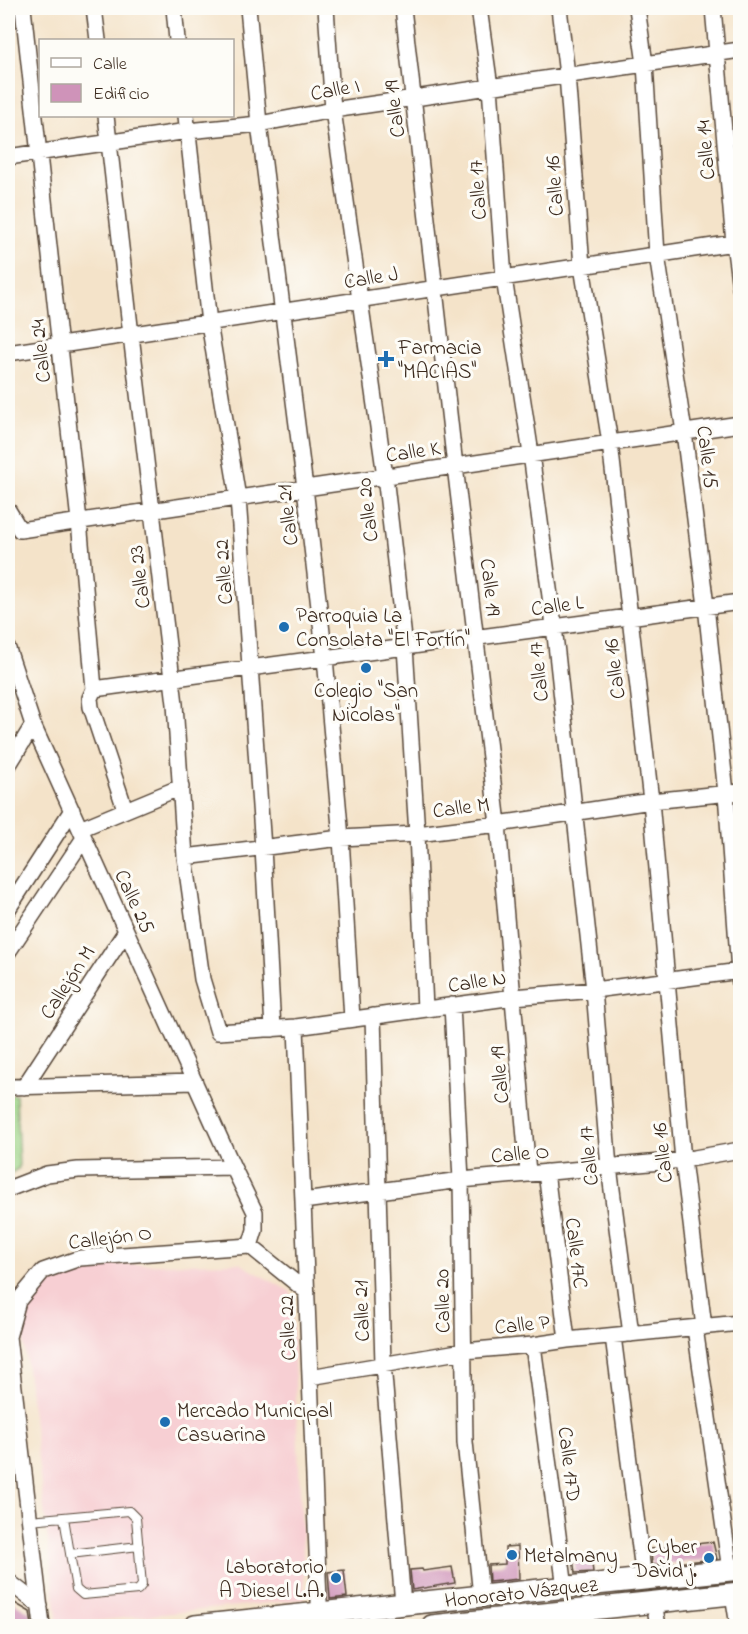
<svg xmlns="http://www.w3.org/2000/svg" width="748" height="1634" font-family="'Indie Flower',sans-serif">
	<rect width="100%" height="100%" fill="#fdfcf7"/>
	<filter id="ink" filterUnits="userSpaceOnUse"><feTurbulence type="fractalNoise" baseFrequency=".0167" numOctaves="2"/><feDisplacementMap in="SourceGraphic" scale="12" xChannelSelector="R" yChannelSelector="G"/><feConvolveMatrix kernelMatrix="1 2 1 2 8 2 1 2 1" color-interpolation-filters="sRGB"/></filter>
	<filter id="wash" filterUnits="userSpaceOnUse"><feTurbulence type="fractalNoise" baseFrequency=".008" numOctaves="4" result="noise"/><feDisplacementMap in="SourceGraphic" scale="24" xChannelSelector="R" yChannelSelector="G"/><feGaussianBlur stdDeviation="1.35" result="paint"/><feColorMatrix in="noise" values="0 0 0 0 0 0 0 0 0 0 0 0 0 0 0 0 0 1.4 0 .05"/><feComposite in="paint" operator="in"/></filter>
	<g filter="url(#wash)">
		<rect width="100%" height="100%" fill="#f4e3c9"/>
		<path fill="#f7cfd3" d="M239,1263L291,1292L305,1599L58,1625L23,1335L31,1295L52,1274L77,1265Z"/>
		<path fill="#9bd386" stroke="#6b7e52" stroke-width="1.5" d="M8,1095H16L19,1168L8,1175Z"/>
		<g id="blocks">
			<path fill="#cf93b9" d="M713,1542L717,1559L652,1565L651,1549Z
				M518,1546L519,1579L489,1582L488,1565L505,1564V1547Z
				M591,1556L593,1572L575,1573L573,1558Z
				M452,1567L455,1583L412,1590L410,1570L422,1569L423,1571Z
				M344,1570L347,1597L330,1599L328,1572Z
				M8,1599L30,1612L32,1626H8Z"/>
		</g>
	</g>
	<g filter="url(#ink)">
		<use href="#blocks" fill-opacity="0" stroke="#574638" stroke-width="1.5"/>
		<g fill="none" stroke-linecap="round" stroke-linejoin="round">
			<g stroke="#574638" stroke-width="10">
				<path id="lane" d="M30,1520L129,1511L136,1518L142,1585L138,1590L83,1595L76,1589L64,1518
					M70,1554L139,1546"/>
			</g>
			<g stroke="#574638" stroke-width="18">
				<path id="street" d="M23,8L79,521L94,689
					M94,8L98,40
					M174,8L177,40
					M248,8L259,124L305,488L325,658L341,838L352,1019
					M326,8L333,110L385,476L405,647L417,834L425,1009
					M403,8L455,466L498,824L528,1173
					M479,8L490,87L504,278L531,454L554,626L594,990L609,1167L631,1334
					M559,8L567,75L582,266L610,443L651,801L683,1160L704,1327
					M637,8L645,64L657,255L684,432L706,606L726,793L740,985
					M713,8L734,243L740,288
					M106,116L131,335L175,704L185,857L202,979L218,1032L296,1027L514,997L594,990L740,971
					M186,116L209,323L238,498L263,848L273,1029
					M8,157L188,131L259,124L333,110L740,50
					M8,353L740,242
					M8,510L20,530L740,424
					M8,649L33,725L233,1167L255,1212V1230L250,1246
					M94,689L740,602
					M94,689L90,698L91,707L125,809
					M8,766L33,725
					M80,829L181,787
					M185,857L341,838L417,834L498,824L651,801L740,792
					M8,909L72,810
					M8,952L84,838
					M452,1005L461,1180L465,1442L481,1596
					M373,1016L383,1364L403,1604
					M296,1027L320,1626
					M8,1087L195,1082
					M24,1087L126,931
					M546,1172L567,1340
					M8,1189L47,1174L78,1170L233,1167
					M303,1201L461,1180L683,1160L740,1150
					M250,1246L307,1292
					M695,1328L730,1570
					M613,1336L644,1579
					M533,1345L565,1588
					M310,1377L464,1351L533,1345L567,1340L740,1323
					M8,1581L40,1606
					M733,1594L738,1626
					M654,1602L658,1626
					M572,1611L574,1626
					M42,1626L8,1337L18,1301L43,1271L80,1258L250,1246"/>
			</g>
			<g stroke="#574638" stroke-width="24">
				<path id="secondary" d="M195,1626L740,1569
					M432,1626L740,1593"/>
			</g>
			<use href="#lane" stroke="#fff" stroke-width="8"/>
			<use href="#street" stroke="#fff" stroke-width="15"/>
			<use href="#secondary" stroke="#fff" stroke-width="21"/>
		</g>
	</g>
	<g fill="#1f6fb2" stroke="#fdfcf7" stroke-width="2">
		<path d="M383 350h6v6h6v6h-6v6h-6v-6h-6v-6h6z"/>
		<circle cx="284" cy="627" r="6"/>
		<circle cx="366" cy="668" r="6"/>
		<circle cx="165" cy="1422" r="6"/>
		<circle cx="512" cy="1555" r="6"/>
		<circle cx="709" cy="1558" r="6"/>
		<circle cx="336" cy="1578" r="6"/>
	</g>
	<g text-anchor="middle" stroke-width="6" stroke-linejoin="round" paint-order="stroke">
		<g font-size="21" fill="#3b2a1e" stroke="#fdfcf7">
			<text transform="translate(335 89) rotate(-10)" y="7">Calle I</text>
			<text transform="translate(394 109) rotate(-97)" y="7">Calle 19</text>
			<text transform="translate(705 150) rotate(-95)" y="7">Calle 14</text>
			<text transform="translate(554 186) rotate(-94)" y="7">Calle 16</text>
			<text transform="translate(477 190) rotate(-94)" y="7">Calle 17</text>
			<text transform="translate(371 277) rotate(-9)" y="7">Calle J</text>
			<text transform="translate(40 351) rotate(-96)" y="7">Calle 24</text>
			<text transform="translate(413 451) rotate(-8)" y="7">Calle K</text>
			<text transform="translate(708 457) rotate(83)" y="7">Calle 15</text>
			<text transform="translate(367 510) rotate(-97)" y="7">Calle 20</text>
			<text transform="translate(287 515) rotate(-97)" y="7">Calle 21</text>
			<text transform="translate(223 572) rotate(-94)" y="7">Calle 22</text>
			<text transform="translate(139 577) rotate(-97)" y="7">Calle 23</text>
			<text transform="translate(491 587) rotate(83)" y="7">Calle 19</text>
			<text transform="translate(557 605) rotate(-8)" y="7">Calle L</text>
			<text transform="translate(614 669) rotate(-97)" y="7">Calle 16</text>
			<text transform="translate(538 672) rotate(-96)" y="7">Calle 17</text>
			<text transform="translate(461 807) rotate(-7)" y="7">Calle M</text>
			<text transform="translate(135 901) rotate(65)" y="7">Calle 25</text>
			<text transform="translate(477 981) rotate(-8)" y="7">Calle N</text>
			<text transform="translate(67 982) rotate(-57)" y="7">Callejón M</text>
			<text transform="translate(499 1075) rotate(-95)" y="7">Calle 19</text>
			<text transform="translate(520 1153) rotate(-5)" y="7">Calle O</text>
			<text transform="translate(662 1153) rotate(-96)" y="7">Calle 16</text>
			<text transform="translate(588 1156) rotate(-96)" y="7">Calle 17</text>
			<text transform="translate(110 1237) rotate(-7)" y="7">Callejón O</text>
			<text transform="translate(577 1253) rotate(83)" y="7">Calle 17C</text>
			<text transform="translate(442 1301) rotate(-91)" y="7">Calle 20</text>
			<text transform="translate(361 1311) rotate(-92)" y="7">Calle 21</text>
			<text transform="translate(522 1324) rotate(-6)" y="7">Calle P</text>
			<text transform="translate(287 1328) rotate(-92)" y="7">Calle 22</text>
			<text transform="translate(570 1464) rotate(83)" y="7">Calle 17D</text>
			<text transform="translate(521 1592) rotate(-6)" y="7">Honorato Vázquez</text>
		</g>
		<g font-size="21" fill="#3b2a1e" stroke="#fdfcf7" text-anchor="start">
			<text x="398" y="354">Farmacia<tspan x="398" dy="24">"MACIAS"</tspan></text>
			<text x="296" y="622">Parroquia La<tspan x="296" dy="24">Consolata "El Fortín"</tspan></text>
			<text x="366" y="697" text-anchor="middle">Colegio "San<tspan x="366" dy="24">Nicolas"</tspan></text>
			<text x="177" y="1417">Mercado Municipal<tspan x="177" dy="24">Casuarina</tspan></text>
			<text x="697" y="1553" text-anchor="end">Cyber<tspan x="697" dy="24">David j.</tspan></text>
			<text x="524" y="1562">Metalmany</text>
			<text x="324" y="1573" text-anchor="end">Laboratorio<tspan x="324" dy="24">A Diesel L.A.</tspan></text>
		</g>
	</g>
	<rect width="748" height="1634" fill="none" stroke="#fdfcf7" stroke-width="30"/>
	<rect x="39" y="39" width="195" height="78" fill="#fdfcf7" stroke="#afa8a0" stroke-width="1.5"/>
	<rect x="51" y="58" width="30" height="9" fill="#ffffff" stroke="#afa8a0" stroke-width="1.5"/>
	<text x="93" y="69" font-size="18" fill="#3b2a1e">Calle</text>
	<rect x="51" y="84" width="30" height="18" fill="#cf93b9" stroke="#afa8a0" stroke-width="1.5"/>
	<text x="93" y="99" font-size="18" fill="#3b2a1e">Edificio</text>
</svg>
